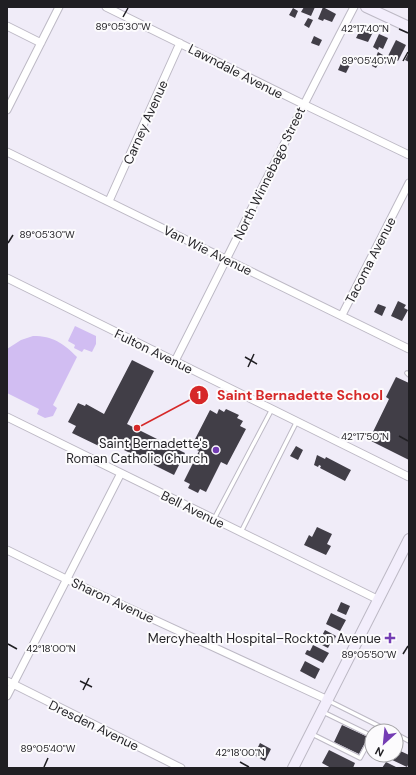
<svg xmlns="http://www.w3.org/2000/svg" width="416" height="775" font-family="'DM Sans',sans-serif">
	<rect width="100%" height="100%" fill="#f0ecf8"/>
	<path fill="#d1bdf2" d="M75,326L96,336V344L92,352L84,349L82,352L74,348L75,345L68,341Z
		M33,336C53,336 63,343 77,357L53,405L57,408L53,416L45,418L37,414L39,409L7,393V349L21,340Z"/>
	<path fill="#413e47" d="M304,7H315L311,16L301,12Z
		M323,7L336,14L332,22L324,19L323,21L318,19Z
		M293,8L298,11L295,18L289,15Z
		M308,18L313,20L309,28L304,25Z
		M362,26L373,32L368,42L356,38Z
		M379,34L388,38L383,49L379,47L378,50L373,47Z
		M314,36L322,40L319,46L311,43Z
		M396,40L406,45L398,61L388,56Z
		M378,52L383,55L376,68L372,66Z
		M409,52V62L405,60Z
		M384,55L389,57L385,64L381,62Z
		M342,61L350,65L346,73L338,70Z
		M398,301L406,305L404,308L408,310L402,321L391,316Z
		M378,304L386,307L382,316L374,312Z
		M132,360L154,371L127,424L185,453L174,475L114,445L113,448L105,444L103,448L72,433L76,426L68,422L78,403L85,406L86,404L104,414Z
		M396,377L409,383V460L369,440L389,399L386,397Z
		M219,409L224,412L226,409L239,415L237,418L243,421L240,426L246,429L227,465L221,462L206,492L200,489L198,493L188,488L190,484L184,481L199,451L191,447L210,410L217,414Z
		M296,446L303,450L298,460L290,456Z
		M317,455L325,459L326,457L351,470L345,481L320,468L321,466L319,465L318,467L314,465Z
		M317,527L332,534L327,544L331,546L326,555L304,545L309,535L312,537Z
		M341,602L350,606L346,615L337,611Z
		M331,613L346,620L340,631L326,624Z
		M325,630L336,636L334,641L332,640L328,648L318,643Z
		M313,645L329,653L323,663L305,654L307,650L310,651Z
		M305,661L320,669L315,679L300,671Z
		M342,725L368,737L359,754L334,742Z
		M260,743L271,749L265,761L254,755Z
		M396,749L409,755V763L407,767L388,758L389,755H396Z
		M329,750L355,763L353,768H331L322,763Z
		M386,762L398,768H382Z"/>
	<g fill="none" stroke-linecap="round" stroke-linejoin="round">
		<g stroke="#bdb9c5" stroke-width="5.5">
			<path id="lane" d="M407,373L409,375
				M214,519L272,409
				M241,532L297,421
				M329,701L389,731
				M312,734L360,758L372,736L323,712
				M396,734L409,741"/>
		</g>
		<g stroke="#bdb9c5" stroke-width="9">
			<path id="street" d="M106,7L303,104L409,155
				M7,26L41,43
				M7,110L59,7
				M7,152L409,349
				M109,201L180,43
				M7,278L409,477
				M342,315L409,183
				M175,361C235,243 293,124 354,7
				M7,417L379,600
				M7,550L66,579L328,700
				M7,681L181,768
				M7,696L121,473"/>
		</g>
		<g stroke="#bdb9c5" stroke-width="12">
			<path id="secondary" d="M366,7L409,27
				M293,768L409,539"/>
		</g>
		<use href="#lane" stroke="#fff" stroke-width="3.5"/>
		<use href="#street" stroke="#fff" stroke-width="7"/>
		<use href="#secondary" stroke="#f3eefc" stroke-width="10"/>
	</g>
	<path fill="none" stroke="#201f23" stroke-width="1.5" d="M123,17L128,8M399,29L408,33M403,61L408,52M8,243L13,235M245,357L257,364M248,367L254,354M399,436L408,441M8,644L17,649M403,654L408,646M80,681L92,687M83,690L89,678M240,762L249,767M44,767L48,758"/>
	<g fill="#743db4" stroke="#fcfbfd" stroke-width="1.5">
		<circle cx="216" cy="450" r="4"/>
		<path d="M388 632h4v4h4v4h-4v4h-4v-4h-4v-4h4z"/>
	</g>
	<g text-anchor="middle" stroke-width="4" stroke-linejoin="round" paint-order="stroke">
		<g font-size="13" fill="#201f23" stroke="#fcfbfd">
			<text transform="translate(236 71) rotate(27)" y="5">Lawndale Avenue</text>
			<text transform="translate(145 122) rotate(-66)" y="5">Carney Avenue</text>
			<text transform="translate(269 173) rotate(-64)" y="5">North Winnebago Street</text>
			<text transform="translate(208 250) rotate(26)" y="5">Van Wie Avenue</text>
			<text transform="translate(370 260) rotate(-63)" y="5">Tacoma Avenue</text>
			<text transform="translate(154 351) rotate(26)" y="5">Fulton Avenue</text>
			<text transform="translate(193 509) rotate(26)" y="5">Bell Avenue</text>
			<text transform="translate(113 600) rotate(25)" y="5">Sharon Avenue</text>
			<text transform="translate(94 725) rotate(26)" y="5">Dresden Avenue</text>
		</g>
		<g font-size="13" fill="#201f23" stroke="#fcfbfd" text-anchor="end">
			<text x="208" y="448">Saint Bernadette's<tspan x="208" dy="15">Roman Catholic Church</tspan></text>
			<text x="381" y="643">Mercyhealth Hospital–Rockton Avenue</text>
		</g>
	</g>
	<g font-size="10" text-anchor="middle" fill="#201f23" stroke="#fcfbfd" stroke-width="4" stroke-linejoin="round" paint-order="stroke">
		<text x="123" y="30">89°05'30"W</text>
		<text x="365" y="32">42°17'40"N</text>
		<text x="369" y="64">89°05'40"W</text>
		<text x="47" y="238">89°05'30"W</text>
		<text x="365" y="440">42°17'50"N</text>
		<text x="51" y="652">42°18'00"N</text>
		<text x="369" y="658">89°05'50"W</text>
		<text x="48" y="752">89°05'40"W</text>
		<text x="240" y="756">42°18'00"N</text>
	</g>
	<path fill="none" stroke="#d62828" stroke-width="1.5" d="M137 428L199 395"/>
	<g fill="#d62828" stroke="#fcfbfd" stroke-width="1.5">
		<circle cx="137" cy="428" r="4"/>
		<circle cx="199" cy="395" r="10"/>
	</g>
	<g font-size="12" text-anchor="middle" font-weight="bold" fill="#fff">
		<text x="199" y="399">1</text>
	</g>
	<g font-size="14" text-anchor="middle" font-weight="bold" fill="#d62828" stroke="#fcfbfd" stroke-width="4" stroke-linejoin="round" paint-order="stroke">
		<text x="300" y="400">Saint Bernadette School</text>
	</g>
	<rect width="416" height="775" fill="none" stroke="#201f23" stroke-width="16"/>
	<g transform="translate(384 743) rotate(207)"><circle r="19" fill="#fcfbfd" stroke="#a4a3a6"/>
	<path d="M0-3L7 15L0 10L-7 15Z" fill="#743db4"/>
	<text y="-6" font-size="11" font-weight="bold" text-anchor="middle" fill="#201f23">N</text>
	</g>
</svg>
